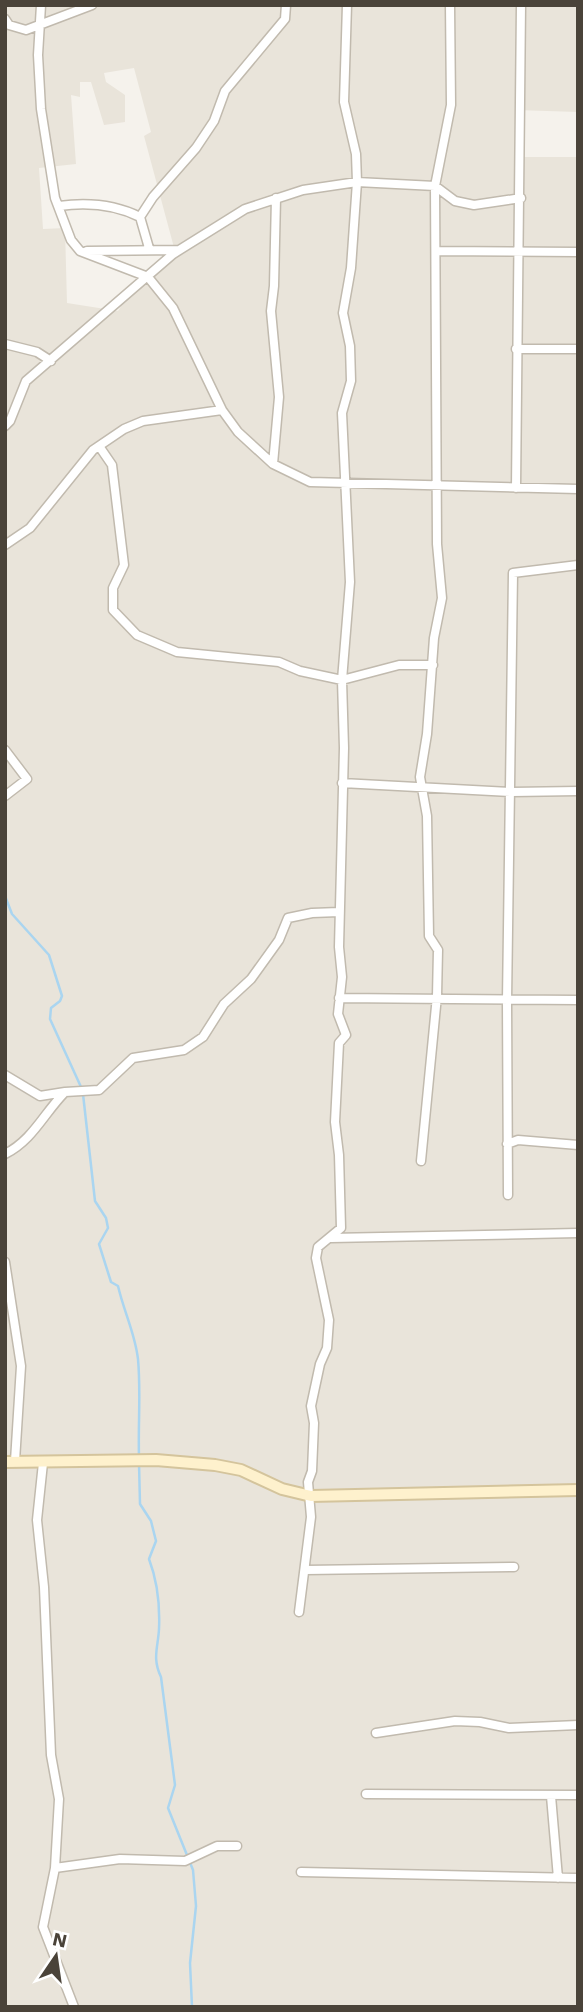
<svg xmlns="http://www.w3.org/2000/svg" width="583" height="2012" font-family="'Work Sans',sans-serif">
	<rect width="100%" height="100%" fill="#f5f2ec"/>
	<path fill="#e9e4da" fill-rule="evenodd" d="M5,5H578V112L516,110L514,157H578V2007H5ZM134,68L151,132L144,136L176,255L135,284L118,311L67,303L65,228L43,229L39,168L76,164L71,95L80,97V82H91L104,125L125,122V95L106,82L104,73Z"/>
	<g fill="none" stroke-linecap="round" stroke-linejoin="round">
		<path stroke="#aad5f0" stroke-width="2.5" d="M5,896L12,914L49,955L62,996L60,1001L51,1008L50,1019L81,1087
			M83,1094L95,1201L106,1218L108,1228L99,1244L111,1282L118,1286C124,1312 135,1333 138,1359C141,1392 138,1424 139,1457
			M139,1463L140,1504L151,1521L156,1541L149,1559C157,1580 160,1606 159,1629C158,1648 152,1658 161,1677L175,1785L168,1808L193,1870L196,1906L190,1963L192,2007"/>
		<g stroke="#c1baae" stroke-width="11">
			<path id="street" d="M41,5L38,55L41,109L55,198L71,240L80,251L148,277L173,308L222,410L238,432L273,464L310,482L578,489
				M5,19L9,25L26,30L92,5
				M59,206C88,202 114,204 140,217L149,248
				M140,217L153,197L196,148L214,121L225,91L285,19L286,5
				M87,251L179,250
				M437,251L578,252
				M5,344L37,352L51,361
				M516,349H578
				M5,426L10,421L26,381L173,254L245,209L303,190L357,182L435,186L455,201L474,205L521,198
				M99,446L112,465L124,565L113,588V610L137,635L177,652L279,662L300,671L342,680L399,665H433
				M273,464L279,397L271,311L274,286L276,198
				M516,488L521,5
				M5,545L30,528L93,450L124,429L143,421L222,410
				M5,750L27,779L5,796
				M342,783L512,792L578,791
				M339,998L578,1000
				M5,1075L40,1096L65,1092
				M507,1144L518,1140L578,1145
				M5,1154C33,1140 44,1113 65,1092L99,1090L133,1058L184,1050L203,1037L224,1004L251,979L279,940L288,918L312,913L339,912
				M421,1161L437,996L438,950L429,936L427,816L420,777L427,734L434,638L442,598L437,544L435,186L451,105L450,5
				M508,1195L507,1001L513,573L578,565
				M331,1238L578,1233
				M5,1262L21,1366L15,1461
				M43,1463L37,1520L44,1587L51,1755L59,1799L55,1868L43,1927L74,2007
				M306,1570L514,1567
				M299,1612L311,1517L308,1482L312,1471L314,1423L311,1406L320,1364L327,1348L329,1320L316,1258L318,1247L341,1228L339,1155L335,1122L339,1043L346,1035L338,1014L342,977L339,947L344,748L342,680L350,582L342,413L351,381L350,346L343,313L351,268L357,182L356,154L344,102L347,5
				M376,1733L455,1721L480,1722L509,1728L578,1725
				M366,1794L578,1795
				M551,1796L558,1878
				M55,1868L120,1859L185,1861L217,1846H237
				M301,1872L578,1878"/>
		</g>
		<g stroke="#d4c49c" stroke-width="14">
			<path id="secondary" d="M5,1462L156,1460L215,1465L241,1470L282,1489L311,1496L578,1490"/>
		</g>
		<use href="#street" stroke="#fff" stroke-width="8"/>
		<use href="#secondary" stroke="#fef1cd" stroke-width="10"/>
	</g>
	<rect width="583" height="2012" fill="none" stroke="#4a4339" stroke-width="14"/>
	<g transform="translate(56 1956) rotate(13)" stroke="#ffffff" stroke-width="5" paint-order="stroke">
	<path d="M0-5L12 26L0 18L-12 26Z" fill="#4a4339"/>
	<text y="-10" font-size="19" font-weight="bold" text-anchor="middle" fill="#4a4339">N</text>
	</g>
</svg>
